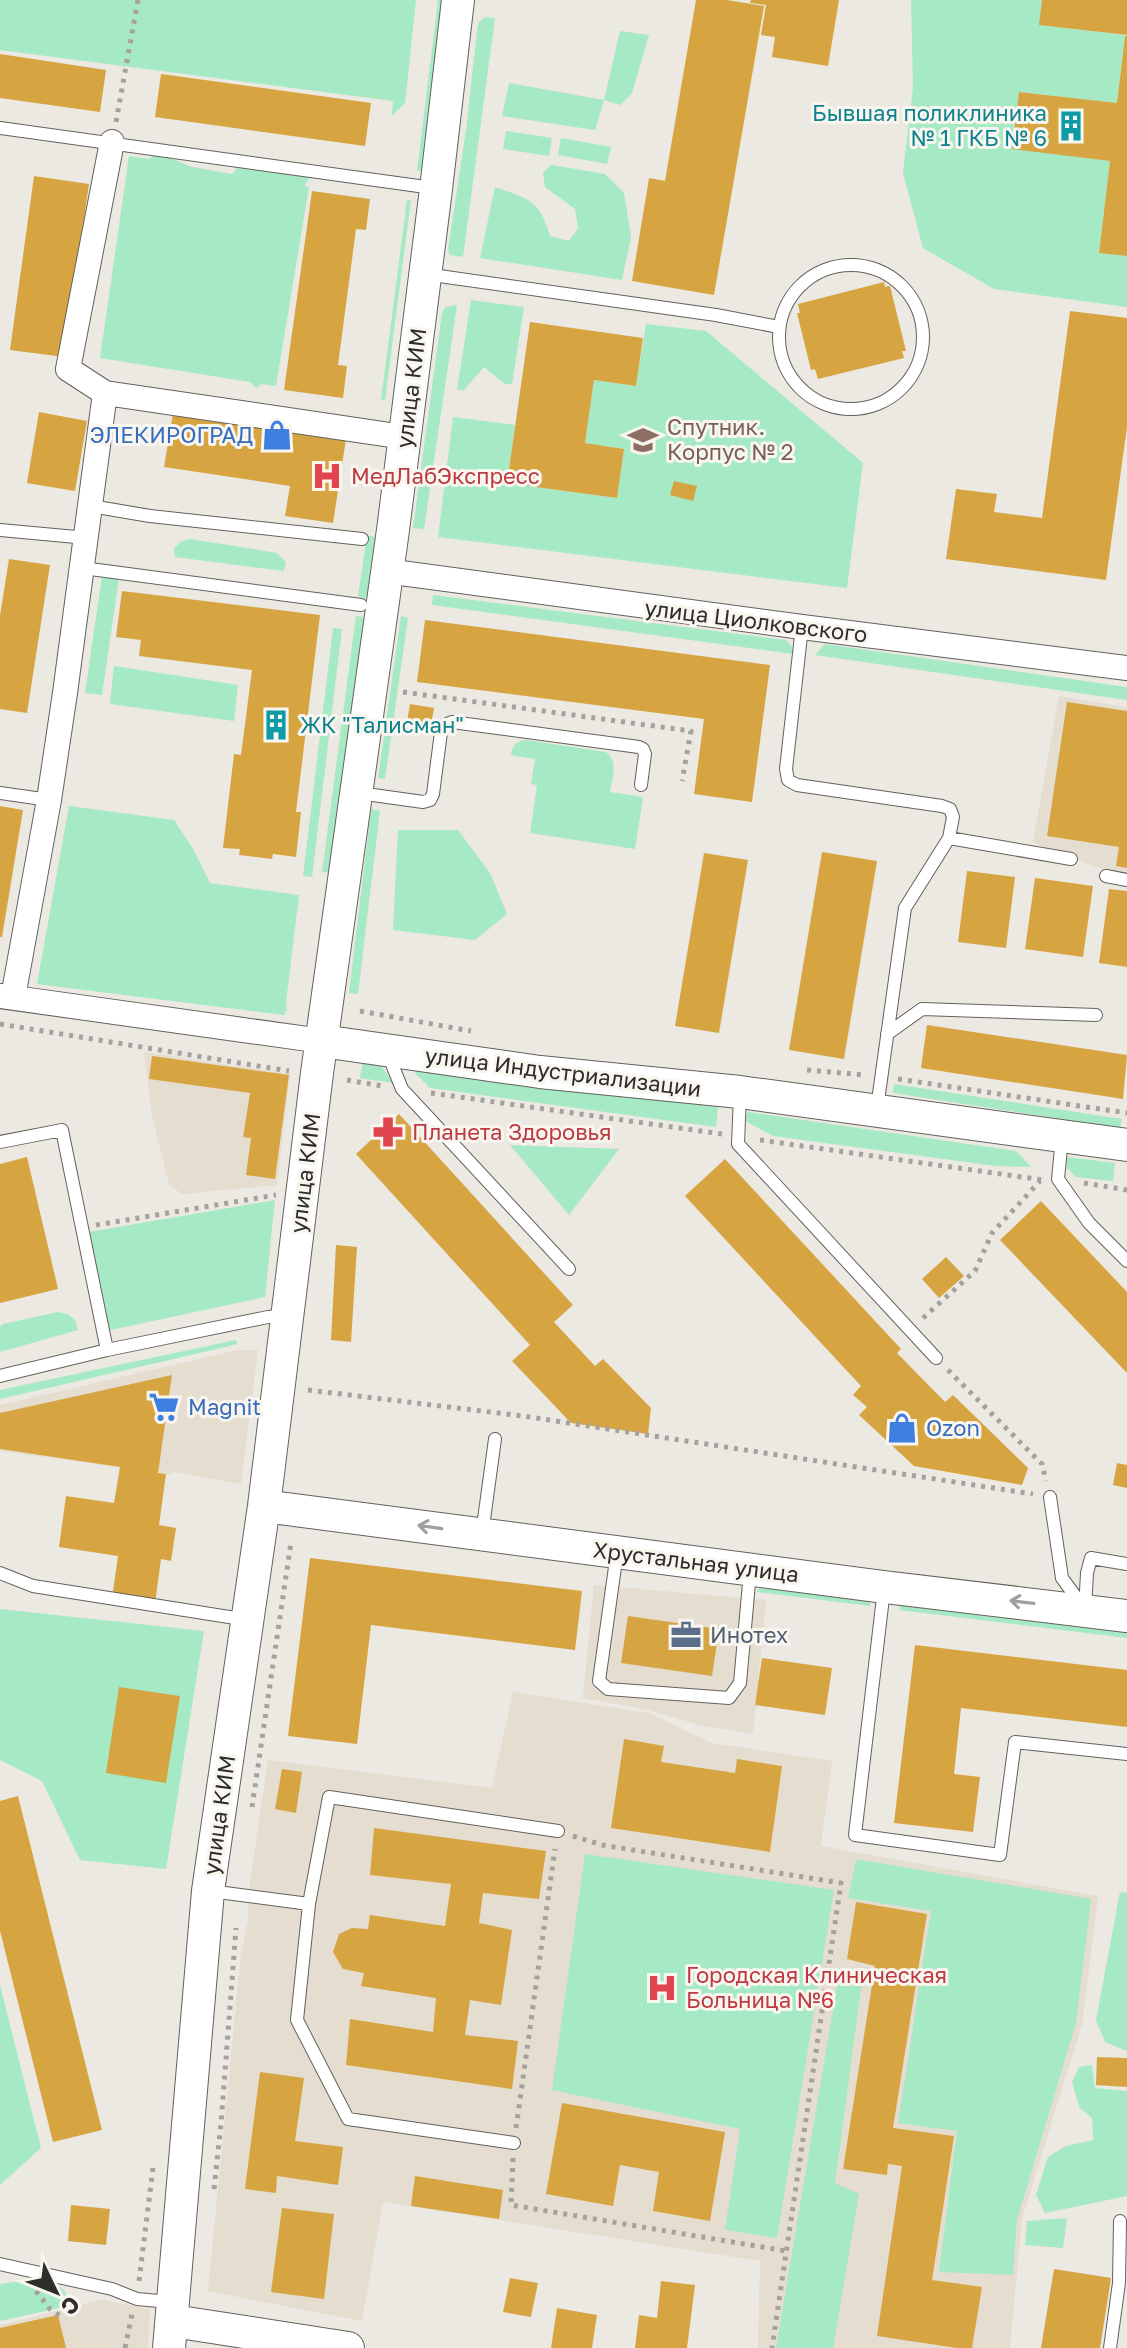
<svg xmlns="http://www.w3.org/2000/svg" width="1127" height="2348" font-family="'Golos Text',sans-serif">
	<rect width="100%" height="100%" fill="#ece8e2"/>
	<path fill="#e4ddd0" d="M1059,696L1127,707V875L1110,872L1050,850L1033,842Z
		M144,1052L290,1074L277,1185L182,1194L169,1185L152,1115Z
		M238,1350H258L241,1484L174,1472L168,1474L0,1451V1405Z
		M594,1585L766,1600L753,1734L699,1725L649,1710L583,1698Z
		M513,1692L649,1713L712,1743L832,1761L821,1846L1098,1896L1082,2024L1022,2219L1010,2348H758L760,2261L383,2202L362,2321L208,2291L241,1952L248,1921V1896L268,1760L492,1788Z
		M101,2300L150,2309L148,2348H0V2325Z"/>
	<path fill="#a6e9c5" d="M0,0H416L405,103L392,116L393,101L0,50Z
		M438,0H442L421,171H417Z
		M911,0H1042L1040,25L1125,35L1117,103L1019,92L1012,148L1110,161L1099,253L1127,256V307L994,289L923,248L903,173L913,87Z
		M485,17L495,18L463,257L450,255L448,250L466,130L478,23Z
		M620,31L649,35L632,93L620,105L604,100L595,130L502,116L509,83L604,100Z
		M506,131L552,138L549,156L503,149Z
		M561,138L611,147L607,164L558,155Z
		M158,153L192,167L233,174L238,166L310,177L304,186L309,187L276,386L261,384L257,388L250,382L100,358L129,156L149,159Z
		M552,165L605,174L624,193L631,237L622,280L480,258L495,187C529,199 539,199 550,236L569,241L578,228L575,209L545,187L543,172Z
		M407,200H411L385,400H381Z
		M471,300L524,307L512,384H505L484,367L464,390H457Z
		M457,305L424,529L413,528L442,313L445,307Z
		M646,324L706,331L863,463L847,588L438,537L453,417L515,425L507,483L617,498L624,449L585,443L594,380L636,386Z
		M367,535L375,537L367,598L358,597Z
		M190,539L277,553L286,562L284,571L175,557L174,548L182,541Z
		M102,576L119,578L102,695L85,693Z
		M433,595L786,640L792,646L793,654L432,605Z
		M356,616L364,617L331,873L322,872Z
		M401,616L408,618L385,779L378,778Z
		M333,628L342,629L312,877L303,876Z
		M825,644L1127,687V700L815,655Z
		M114,666L238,685L234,721L110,704Z
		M526,740L606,752C619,762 612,777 610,792L643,797L635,849L530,833L537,785L531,784L535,759L511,755C512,746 516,741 526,740Z
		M69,806L174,820L193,849L210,883L299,895L286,1002L287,1011H285V1015L37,984Z
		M371,809L380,811L358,994L349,993Z
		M398,830H458L490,873L507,914L475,940L393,930Z
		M363,1060L380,1064L393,1083L360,1078Z
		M419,1065L718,1107L716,1127L430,1088L415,1073V1069Z
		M894,1084L1122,1119L1120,1128L893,1093Z
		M748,1112L1016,1151L1031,1167L996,1166L773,1136L747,1122L746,1116Z
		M510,1145L619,1149L569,1215Z
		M1067,1157L1115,1163L1113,1181L1076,1177L1067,1168Z
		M275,1200L265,1297L106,1331L89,1232Z
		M58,1312L67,1314L75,1320L78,1330L0,1352V1327L3,1324Z
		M236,1340L237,1344L221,1348L0,1399V1390Z
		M761,1584L859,1595L870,1601V1606L757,1592Z
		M904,1603L1127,1627V1638L899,1610L900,1605Z
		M0,1609L204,1631L166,1869L80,1860L42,1781L0,1760Z
		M585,1854L834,1890L777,2238L725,2230L740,2129L552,2090Z
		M856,1859L1091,1899L1076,2023L1017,2220L1013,2275L939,2272L957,2131L898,2123L931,1911L848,1898Z
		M1120,1892L1127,1893V2051L1105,2042L1096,2020Z
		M840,1968L863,1974L835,2183L859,2194L833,2348H776Z
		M0,1985L41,2148L0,2185Z
		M1092,2065L1095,2088L1127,2091V2196L1045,2213L1036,2195L1048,2157L1066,2146L1093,2140L1092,2118L1079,2107L1072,2082L1079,2067Z
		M1067,2218L1063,2248L1025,2245L1027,2221Z
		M50,2280L65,2291L68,2306L0,2321V2284L23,2281Z"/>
	<path fill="#d6a542" d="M696,0H727L764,6L714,295L632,281L649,178L665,181Z
		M751,0H839L828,66L772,57L775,37L761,35L766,5L750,3Z
		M1042,0H1127V35L1039,25Z
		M1125,36H1127V256L1099,253L1110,161L1012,149L1019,92L1117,103Z
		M0,54L106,70L100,112L0,98Z
		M161,74L371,103L365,146L155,117Z
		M34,176L89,184L64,357L10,350Z
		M312,191L370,199L366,230L356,229L338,365L347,366L343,398L284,390Z
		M884,282L885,287L890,286L906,351H902L904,358L818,379L815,369L811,370L797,313H800L798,304Z
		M1070,311L1127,318V427L1106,580L946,559L956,489L997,494L994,512L1042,518Z
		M530,322L643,338L636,386L594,380L585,443L624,449L617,498L507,483Z
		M39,412L87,421L75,491L27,483Z
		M173,413L346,439L333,523L285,516L290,486L164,467Z
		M674,481L697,486L693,501L670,495Z
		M9,559L50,565L27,713L0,709V616Z
		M122,591L320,615L296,812H301L296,857L273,854L272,859L239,855L240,849L223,848L234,754L241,755L252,670L139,656L141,640L116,637Z
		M425,620L770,665L752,802L694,794L704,719L417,682Z
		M1067,702L1127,711V868L1116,866L1119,847L1047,836Z
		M410,704L434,708L431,725L407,721Z
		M0,806L23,810L2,937H0Z
		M822,852L877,861L844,1059L789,1050Z
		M704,853L748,860L719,1033L675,1026Z
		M967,871L1015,877L1006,948L958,942Z
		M1035,878L1093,886L1083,957L1025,949Z
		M1109,889L1127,891V967L1099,963Z
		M927,1025L1127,1055L1123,1099L921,1068Z
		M152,1056L289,1075L275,1179L246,1175L251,1138L243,1137L250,1093L149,1079Z
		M399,1114L573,1305L554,1322L595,1366L603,1359L651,1408L648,1434L571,1423L512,1361L530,1345L356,1154Z
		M27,1157L58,1289L0,1303V1164Z
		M725,1159L901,1349L897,1353L945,1402L953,1395L1028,1468L1022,1485L914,1466L859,1415L867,1407L853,1395L861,1386L685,1196Z
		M1041,1201L1127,1292V1373L1000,1240Z
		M336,1245L357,1247L351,1342L331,1340Z
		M946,1257L964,1276L939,1298L922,1279Z
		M172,1375L158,1473L166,1474L159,1525L176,1528L171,1561L161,1559L155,1604L112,1598L118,1556L59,1547L66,1496L114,1503L120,1467L0,1449V1413Z
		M1117,1463L1127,1465V1488L1113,1485Z
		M310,1558L582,1591L575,1650L371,1625L357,1744L288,1736Z
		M628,1616L719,1629L712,1676L621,1663Z
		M915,1645L1127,1670V1727L961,1708L954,1774L980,1777L973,1832L894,1823Z
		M762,1658L832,1668L825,1715L755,1705Z
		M119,1687L180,1696L166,1783L106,1773Z
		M624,1739L664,1746L661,1762L735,1773L737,1759L782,1766L770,1852L611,1828Z
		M282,1769L302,1772L296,1813L275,1809Z
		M18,1796L102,2130L53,2142L0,1931V1801Z
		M374,1828L546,1851L539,1899L483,1893L479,1923L512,1930L501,2005L470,2000L465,2035L518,2041L512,2089L346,2065L350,2019L433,2032L436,1998L361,1986L364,1973L343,1969L333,1952L339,1934L352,1928L368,1929L370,1915L445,1926L451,1884L370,1875Z
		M856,1902L927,1914L893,2128L954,2136L932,2280L982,2287L972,2348H957L877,2336L902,2166L888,2164L887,2175L843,2169L875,1966L847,1959Z
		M1097,2057L1127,2058V2087L1096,2085Z
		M260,2072L304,2078L295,2141L343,2147L338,2185L277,2176L276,2193L245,2189Z
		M562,2103L725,2132L710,2221L653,2211L659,2172L620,2165L613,2206L546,2194Z
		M415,2176L503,2190L499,2219L411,2206Z
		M71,2205L110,2209L106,2245L68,2241Z
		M282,2208L334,2214L324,2299L271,2292Z
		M1054,2269L1111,2278L1100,2348H1041Z
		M510,2278L538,2283L531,2317L503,2312Z
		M661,2281L695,2285L687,2348H635L639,2315L657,2318Z
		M557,2308L597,2315L592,2348H551Z
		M58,2315L66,2348H0V2328Z"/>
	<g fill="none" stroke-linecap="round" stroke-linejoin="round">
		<g stroke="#64615c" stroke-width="14">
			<path id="lane" d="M0,128L433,188
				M779 337a72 72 0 1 1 144 0a72 72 0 1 1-144 0Z
				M425,274L716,315L779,327
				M91,506L150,516L362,539
				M0,530L87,538
				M83,568L361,605
				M802,627L786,769L788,780L797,785L942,806L950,809L953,817L949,838
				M0,793L49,800
				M359,793L423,802L430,800L433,794L441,732L445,725L452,722L639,747L643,749L645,754L641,785
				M1106,876L1127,880
				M887,1034L922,1009L1096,1015
				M387,1052L402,1089L569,1269
				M740,1095L738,1144L936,1358
				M877,1108L905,908L949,838L1071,859
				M1062,1138L1058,1179L1089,1223L1127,1261
				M0,1142L62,1130L107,1350
				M0,1376L107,1350L268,1317L286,1315
				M1050,1497L1062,1578L1081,1604
				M482,1534L495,1439
				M617,1553L599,1681L608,1689L729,1698L740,1683L750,1572
				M0,1573L33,1586L248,1620
				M884,1589L855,1835L1000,1855L1015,1742L1127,1754
				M1085,1610L1087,1573L1091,1558L1127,1564
				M210,1891L309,1904
				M514,2143L348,2119L297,2020L309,1904L329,1797L558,1831
				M0,2264L112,2289L137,2299L170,2302
				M1110,2348L1119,2283L1120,2221"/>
		</g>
		<g stroke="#64615c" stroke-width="26">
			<path id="street" d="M112,142L68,369L105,393L404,437
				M386,571L802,627L1127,668
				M0,996L322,1041
				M13,997L49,800L65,693L105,393"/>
		</g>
		<g stroke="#64615c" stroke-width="34">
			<path id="secondary" d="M322,1041L540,1072L740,1092L1127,1145
				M264,1506L884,1587L1127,1616
				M173,2321L348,2348
				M169,2348L208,1891L264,1506L317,1073L393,530L436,189L458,0"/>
		</g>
		<path stroke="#a5a29e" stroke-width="5" stroke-dasharray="4 6" stroke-linecap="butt" d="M116,122L138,0
			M403,692L691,731L682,781
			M360,1011L471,1031
			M0,1024L289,1071
			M807,1070L865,1075
			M898,1079L1127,1113
			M347,1080L382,1086
			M431,1093L722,1134
			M760,1140L1043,1180
			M1084,1183L1127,1190
			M96,1225L276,1195
			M923,1318L975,1271L992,1233L1040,1181
			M948,1370L1042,1464L1046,1481
			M308,1390L523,1416L1033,1494
			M252,1807L291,1542
			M573,1836L602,1845L841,1883L772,2348
			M516,2128L555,1849
			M513,2158L511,2205L786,2251
			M214,2189L221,2124L236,1928
			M139,2281L153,2168
			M36,2291L50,2309L62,2317
			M125,2348L132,2314"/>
		<use href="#lane" stroke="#fff" stroke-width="12"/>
		<use href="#street" stroke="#fff" stroke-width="24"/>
		<use href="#secondary" stroke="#fff" stroke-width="32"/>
	</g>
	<defs><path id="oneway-shaft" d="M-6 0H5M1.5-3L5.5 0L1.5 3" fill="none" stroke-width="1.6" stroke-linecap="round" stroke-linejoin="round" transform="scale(2)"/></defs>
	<g stroke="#a1a0a0">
		<use href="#oneway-shaft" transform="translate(430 1527) rotate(-172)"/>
		<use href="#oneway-shaft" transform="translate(1022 1602) rotate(-173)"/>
	</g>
	<defs>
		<g id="building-bare" transform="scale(2.4)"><path d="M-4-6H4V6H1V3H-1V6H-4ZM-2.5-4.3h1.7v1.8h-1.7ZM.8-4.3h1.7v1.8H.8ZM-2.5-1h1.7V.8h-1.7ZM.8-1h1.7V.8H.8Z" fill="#0f9aa8" stroke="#f9f5ef" stroke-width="2.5" paint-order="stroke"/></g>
		<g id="shop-bare" transform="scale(2.4)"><path d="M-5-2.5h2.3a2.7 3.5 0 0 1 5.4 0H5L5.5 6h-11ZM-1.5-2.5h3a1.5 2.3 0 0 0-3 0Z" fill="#3f7fe0" stroke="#f9f5ef" stroke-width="2.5" paint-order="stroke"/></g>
		<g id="school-bare" transform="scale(2.4)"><path d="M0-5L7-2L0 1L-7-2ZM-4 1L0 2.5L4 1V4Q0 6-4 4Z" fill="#8d6e63" stroke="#f9f5ef" stroke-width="2.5" paint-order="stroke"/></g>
		<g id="hospital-bare" transform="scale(2.4)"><path d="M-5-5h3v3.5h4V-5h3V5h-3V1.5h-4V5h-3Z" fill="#e0444e" stroke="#f9f5ef" stroke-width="2.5" paint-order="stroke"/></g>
		<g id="pharmacy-bare" transform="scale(2.4)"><path d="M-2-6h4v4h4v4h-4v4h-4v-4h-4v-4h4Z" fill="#e0444e" stroke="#f9f5ef" stroke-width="2.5" paint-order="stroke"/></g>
		<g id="supermarket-bare" transform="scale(2.4)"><path d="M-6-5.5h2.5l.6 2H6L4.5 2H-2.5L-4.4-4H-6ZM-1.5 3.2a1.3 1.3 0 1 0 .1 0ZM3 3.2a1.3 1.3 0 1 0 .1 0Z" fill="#3f7fe0" stroke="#f9f5ef" stroke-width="2.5" paint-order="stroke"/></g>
		<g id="office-bare" transform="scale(2.4)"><path d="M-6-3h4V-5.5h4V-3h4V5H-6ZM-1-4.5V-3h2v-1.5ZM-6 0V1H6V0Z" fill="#5c6f8a" stroke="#f9f5ef" stroke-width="2.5" paint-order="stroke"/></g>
	</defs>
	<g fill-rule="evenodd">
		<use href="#building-bare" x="1071" y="126"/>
		<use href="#shop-bare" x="277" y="435"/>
		<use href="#school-bare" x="643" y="440"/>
		<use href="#hospital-bare" x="327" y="476"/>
		<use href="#building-bare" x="276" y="725"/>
		<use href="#pharmacy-bare" x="388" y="1132"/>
		<use href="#supermarket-bare" x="164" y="1407"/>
		<use href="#shop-bare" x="902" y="1428"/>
		<use href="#office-bare" x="686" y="1635"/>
		<use href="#hospital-bare" x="662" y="1988"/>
	</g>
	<g text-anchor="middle" stroke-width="6" stroke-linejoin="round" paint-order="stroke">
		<g font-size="22" fill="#0d838f" stroke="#f9f5ef" text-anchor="end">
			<text x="1047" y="121">Бывшая поликлиника<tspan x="1047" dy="25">№ 1 ГКБ № 6</tspan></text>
			<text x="300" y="733" text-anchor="start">ЖК "Талисман"</text>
		</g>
		<g font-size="22" fill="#2e2d2b" stroke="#f9f5ef">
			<text transform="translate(411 388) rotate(-83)" y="8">улица КИМ</text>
			<text transform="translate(756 621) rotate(7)" y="8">улица Циолковского</text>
			<text transform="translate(563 1072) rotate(7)" y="8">улица Индустриализации</text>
			<text transform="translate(305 1173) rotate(-83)" y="8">улица КИМ</text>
			<text transform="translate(696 1562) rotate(7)" y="8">Хрустальная улица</text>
			<text transform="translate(219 1815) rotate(-82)" y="8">улица КИМ</text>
		</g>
		<g font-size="22" fill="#785e54" stroke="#f9f5ef" text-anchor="start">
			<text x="667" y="435">Спутник.<tspan x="667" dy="25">Корпус № 2</tspan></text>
		</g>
		<g font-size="22" fill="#366cbe" stroke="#f9f5ef" text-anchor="start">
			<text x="253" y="443" text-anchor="end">ЭЛЕКИРОГРАД</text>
			<text x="188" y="1415">Magnit</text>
			<text x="926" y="1436">Ozon</text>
		</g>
		<g font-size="22" fill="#be3a42" stroke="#f9f5ef" text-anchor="start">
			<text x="351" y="484">МедЛабЭкспресс</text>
			<text x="412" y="1140">Планета Здоровья</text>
			<text x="686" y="1983">Городская Клиническая<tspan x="686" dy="25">Больница №6</tspan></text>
		</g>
		<g font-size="22" fill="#4e5e75" stroke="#f9f5ef" text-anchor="start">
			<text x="710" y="1643">Инотех</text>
		</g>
	</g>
	<g transform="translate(56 2292) rotate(133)" stroke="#f9f5ef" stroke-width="6" paint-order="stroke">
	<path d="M0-6L14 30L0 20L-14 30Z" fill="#2e2d2b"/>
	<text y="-12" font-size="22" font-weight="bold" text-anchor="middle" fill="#2e2d2b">С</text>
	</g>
</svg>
